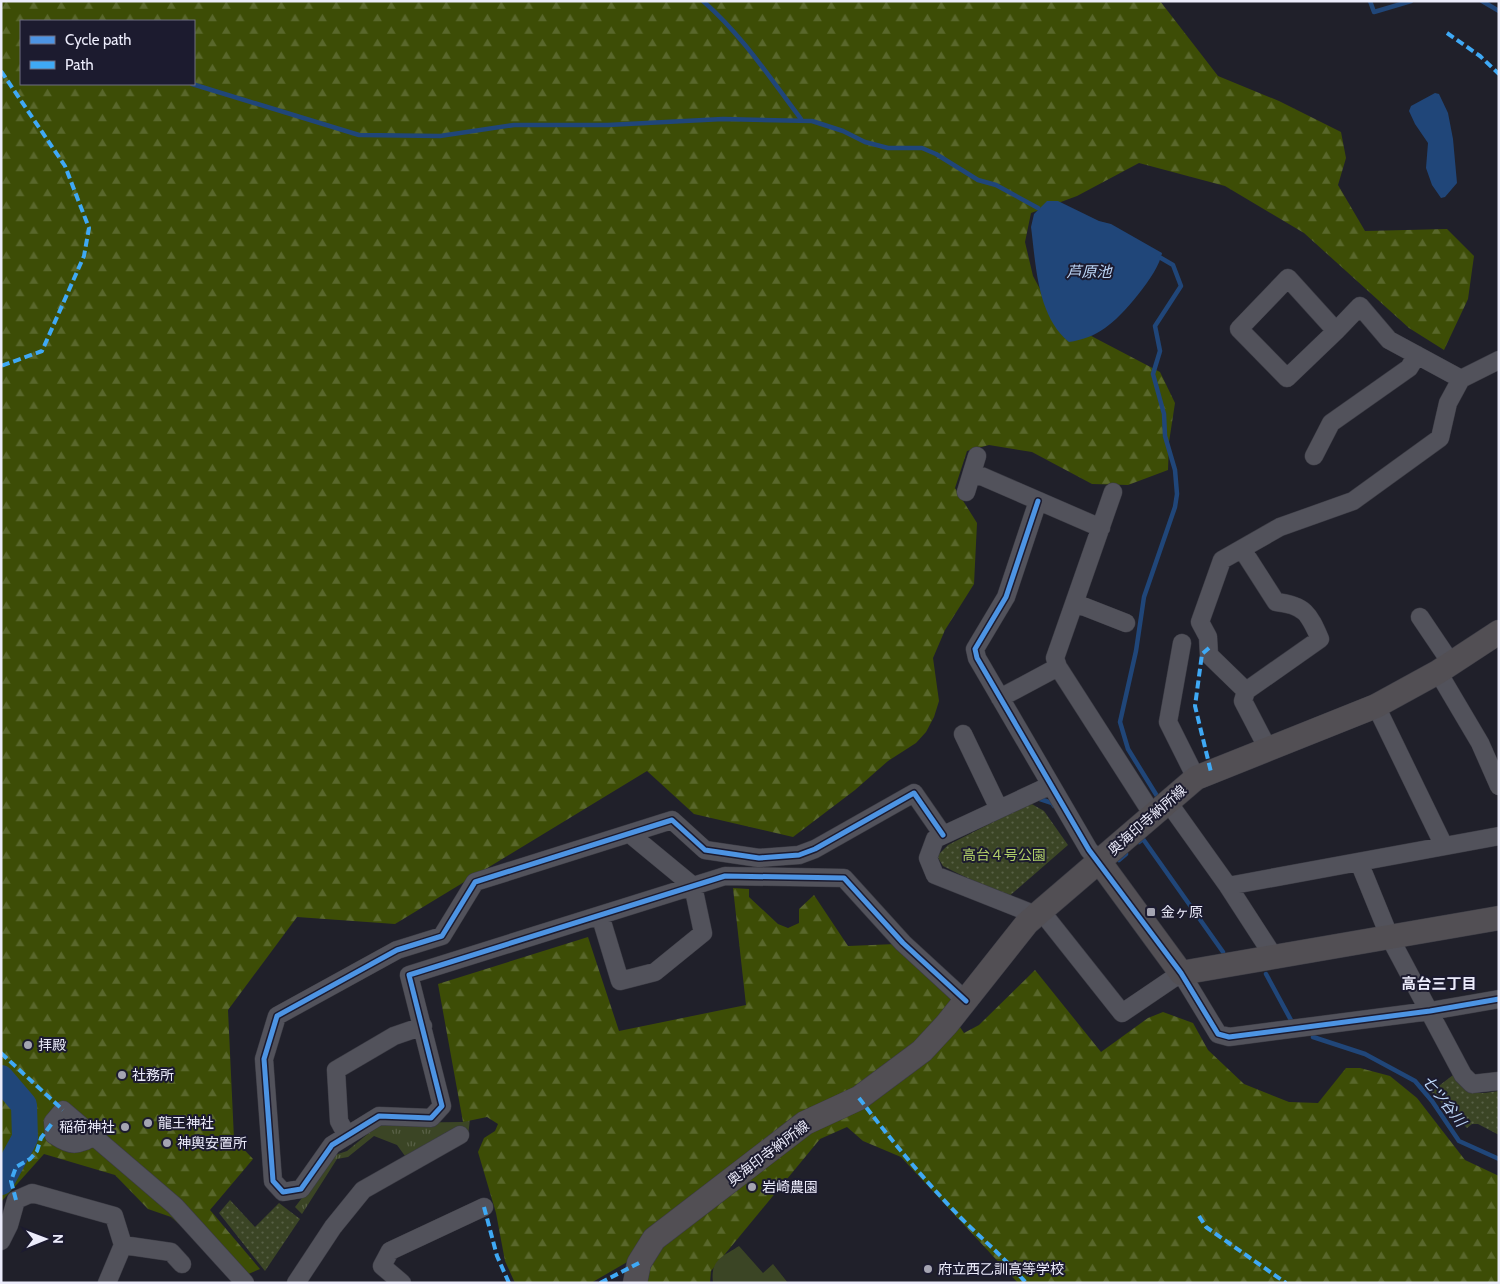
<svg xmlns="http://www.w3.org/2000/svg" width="1500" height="1284" font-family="Cabin,'Noto Sans JP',sans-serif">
	<defs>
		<pattern id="grass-tufts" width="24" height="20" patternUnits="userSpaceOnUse" patternTransform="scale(1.25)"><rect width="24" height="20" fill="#3b4525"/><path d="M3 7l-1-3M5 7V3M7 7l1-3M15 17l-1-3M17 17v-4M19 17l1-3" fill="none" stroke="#586046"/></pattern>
		<pattern id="forest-firs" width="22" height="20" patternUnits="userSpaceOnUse" patternTransform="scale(1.25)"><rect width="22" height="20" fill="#3d4d06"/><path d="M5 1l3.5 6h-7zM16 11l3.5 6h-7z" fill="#59672b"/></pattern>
		<pattern id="park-dots" width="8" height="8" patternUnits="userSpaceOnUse" patternTransform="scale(1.25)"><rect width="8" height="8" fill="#3b4525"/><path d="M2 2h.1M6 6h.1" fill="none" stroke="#586046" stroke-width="1.8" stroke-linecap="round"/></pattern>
	</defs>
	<rect width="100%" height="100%" fill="#20202a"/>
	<path fill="url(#grass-tufts)" d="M470,1119L468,1136H459L446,1132L438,1142L412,1158L405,1156L397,1145L374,1136L348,1157L337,1159L302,1214L295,1207L335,1155L347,1151L381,1123L463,1122Z"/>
	<path fill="url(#forest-firs)" fill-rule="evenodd" d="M1,1H1160L1218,76L1279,101L1341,132L1346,158L1338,185L1365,231L1447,229L1474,256L1468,299L1444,350L1409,328L1304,233L1225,186L1139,163L1077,196L1031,213L1025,242L1033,276L1055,317L1160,372L1175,403L1169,442L1168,470L1128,485L1092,484L1032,452L989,445L967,451L955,488L977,523L974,584L945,630L933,658L939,701L934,717L926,732L916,743L888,761L855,790L793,837L694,814L647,771L395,924L297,917L228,1010L234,1139L253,1159L210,1210L260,1269L239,1278L171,1217L148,1209L115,1175L44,1154L1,1202ZM21,21H194V84H21Z
		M733,888L749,889V897L778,924L788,928L799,923V909L814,895L848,946L896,944L950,993L951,1002L947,1008L964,1033L979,1025L1035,970L1101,1052L1148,1018L1163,1012L1193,1023L1208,1050L1244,1084L1289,1102L1318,1103L1346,1068H1360L1390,1076L1417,1098L1465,1160L1499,1176V1283H1018L901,1157L863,1141L847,1127L820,1139L711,1271L710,1283H647L641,1254L591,1283H515L505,1261L496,1213L478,1152L484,1138L495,1131L498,1124L487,1117L463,1122L438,984L588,937L619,1031L746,1005Z"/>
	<path fill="url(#park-dots)" d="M1030,803L1044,811L1068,845L1007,898L943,866L937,856L948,845Z
		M1453,1075C1471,1095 1472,1095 1499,1091V1135L1478,1124H1472L1467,1128L1431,1092Z
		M230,1200L255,1227L279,1203L300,1219L265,1271L219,1213Z"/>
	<path fill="#3b4525" d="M739,1246L763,1273L773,1264L788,1283H713C710,1260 722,1257 739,1246Z"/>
	<path fill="#204679" d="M1435,93L1439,94L1448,113L1453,139L1457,183L1445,197L1441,198L1432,185L1426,168L1428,143L1415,124L1409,111L1411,106Z
		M1047,201H1058L1099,221L1111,224L1162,253C1159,273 1122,317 1105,328C1094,336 1082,340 1069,342C1037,316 1036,265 1031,227L1034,214Z"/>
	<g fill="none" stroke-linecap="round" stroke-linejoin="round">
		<path stroke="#204679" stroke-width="4.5" d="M703,1C742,35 770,78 801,119
			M1370,1L1374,12L1411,1
			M1482,1L1499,11
			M192,84L359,135L440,136L514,125H608L723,119L812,121L843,131L865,142L888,148H922L936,154L978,180L996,185L1038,208
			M1157,796L1128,749L1120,722L1136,651L1144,597L1175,507L1177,494L1175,470L1165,436L1164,414L1153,374L1160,351L1155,326L1181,286L1173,265L1161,258
			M1037,798L1052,803L1054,806
			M1139,842L1143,839L1223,952
			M1119,860L1126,854
			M1266,974L1292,1022
			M1313,1037L1365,1054L1415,1081L1432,1101L1459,1141L1499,1159"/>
		<path stroke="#204679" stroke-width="26" d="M1,1078L24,1105L25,1138L1,1182"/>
		<g stroke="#3b3b44" stroke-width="19">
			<path id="street" d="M1336,331L1287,378L1239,329L1288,278L1336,331L1360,306L1389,340L1461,379
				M1314,456L1331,423L1409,368L1417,355
				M972,472L1101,528
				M966,492L977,456
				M1113,492L1055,658L1058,667L1153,815
				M1038,501L1006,597L975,649L977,658L1089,850L1099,861
				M1242,549L1276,602C1305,605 1309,614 1320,639L1246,691
				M1075,603L1126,623
				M1420,617L1451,663
				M1182,643L1168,722L1196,778
				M1438,672L1480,743L1499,786
				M1000,698L1058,667
				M1376,706L1444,846
				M963,734L999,809
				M1268,749L1243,701L1246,691L1209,655L1208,637L1200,622L1222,560L1280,527L1353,501L1440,438L1448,403L1461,379L1499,360
				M1168,802L1228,886L1274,957
				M943,835L914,793L815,849L799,855L759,858L705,850L672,820L475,882L442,936L397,950L277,1016L264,1059L273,1181L283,1192L301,1189L332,1145L379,1116L431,1118L442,1106L409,975L725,876L844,878L903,943L966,1001
				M1359,862L1390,938L1463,1075L1472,1084L1499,1081
				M1228,886L1499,836
				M1041,911L1122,1013L1181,973L1218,1034L1229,1037L1430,1011L1499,999
				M600,915L620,981L655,972L703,933L693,886L630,834
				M1036,915L935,875L928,858L935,839L1051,785
				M95,1136C76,1146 72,1147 54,1135L53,1122L63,1110L175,1206L245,1283
				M347,1136L339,1121L336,1070L394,1036L423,1026
				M1,1241L9,1225L16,1200L32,1193L114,1216L123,1245L107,1283
				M123,1245L171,1252L182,1264
				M296,1283L333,1227L363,1190L460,1135
				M402,1283L382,1266L390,1251L484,1207"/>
		</g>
		<g stroke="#3b3b44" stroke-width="25">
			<path id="secondary" d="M1099,861L1181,973L1499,918
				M635,1283L639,1263L654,1239L805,1123L859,1098L922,1051L947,1024L1027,923L1196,778L1376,706L1438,672L1499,632"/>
		</g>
		<use href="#street" stroke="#52525b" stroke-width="18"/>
		<use href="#secondary" stroke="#524f54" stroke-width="24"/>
		<path stroke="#3fa9f5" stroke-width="4" stroke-dasharray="8 4" stroke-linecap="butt" d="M1447,33L1480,56L1499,74
			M1,71L65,166L89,228L84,256L42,351L1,366
			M1209,648L1202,654L1195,706L1211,772
			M1,1053L63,1110
			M859,1098C891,1140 924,1180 961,1218C983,1240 1006,1259 1026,1283
			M16,1200L11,1181L16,1167L30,1159L37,1151L41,1138L53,1122
			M484,1207L497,1256L509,1283
			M1199,1216L1206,1227L1286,1283
			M600,1283L639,1263"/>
		<g stroke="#1c1b2f" stroke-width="8">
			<path id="cycleway" d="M1038,501L1006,597L975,649L977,658L1089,850L1181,973L1218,1034L1229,1037L1430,1011L1499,999
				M943,835L914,793L815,849L799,855L759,858L705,850L672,820L475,882L442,936L397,950L277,1016L264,1059L273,1181L283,1192L301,1189L332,1145L379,1116L431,1118L442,1106L409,975L725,876L844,878L903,943L966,1001"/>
		</g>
		<use href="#cycleway" stroke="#4d94e3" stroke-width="5"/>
	</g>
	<g fill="#a5a5b2" stroke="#1c1b2f" stroke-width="2">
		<rect x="1146" y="907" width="10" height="10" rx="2.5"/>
		<circle cx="28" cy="1045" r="5"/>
		<circle cx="122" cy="1075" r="5"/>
		<circle cx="148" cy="1123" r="5"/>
		<circle cx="125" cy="1127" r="5"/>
		<circle cx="167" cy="1143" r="5"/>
		<circle cx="752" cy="1187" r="5"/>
		<circle cx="928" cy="1269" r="5"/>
	</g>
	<g text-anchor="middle" stroke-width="4" stroke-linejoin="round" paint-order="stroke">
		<g font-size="14" fill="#ececfb" stroke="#1c1b2f">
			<text transform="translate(1147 820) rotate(-41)" y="5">奥海印寺納所線</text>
			<text transform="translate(768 1153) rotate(-37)" y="5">奥海印寺納所線</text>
		</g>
		<g font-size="14" fill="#afcd67" stroke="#1c1b2f">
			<text x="1004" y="860">高台４号公園</text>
		</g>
		<g font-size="14" fill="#ececfb" stroke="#1c1b2f" text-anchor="start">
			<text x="1161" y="917">金ヶ原</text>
			<text x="38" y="1050">拝殿</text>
			<text x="132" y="1080">社務所</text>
			<text x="158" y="1128">龍王神社</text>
			<text x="115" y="1132" text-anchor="end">稲荷神社</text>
			<text x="177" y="1148">神輿安置所</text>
			<text x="762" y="1192">岩崎農園</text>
			<text x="938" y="1274">府立西乙訓高等学校</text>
		</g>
		<g font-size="15" font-style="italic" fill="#bcd5f6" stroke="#1c1b2f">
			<text x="1089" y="277">芦原池</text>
			<text transform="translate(1444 1101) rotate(52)" y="5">七ツ谷川</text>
		</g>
		<g font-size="15" font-weight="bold" fill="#ececfb" stroke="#1c1b2f">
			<text x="1439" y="989">高台三丁目</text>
		</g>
	</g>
	<rect width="1500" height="1284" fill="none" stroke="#ececfb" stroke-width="5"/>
	<rect x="20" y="20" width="175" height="65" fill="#1c1b2f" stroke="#6f6f81"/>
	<rect x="30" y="36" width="25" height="8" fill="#4d94e3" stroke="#6f6f81"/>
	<text x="65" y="45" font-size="15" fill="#ececfb">Cycle path</text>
	<rect x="30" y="61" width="25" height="8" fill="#3fa9f5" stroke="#6f6f81"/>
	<text x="65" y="70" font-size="15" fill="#ececfb">Path</text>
	<g transform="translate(45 1239) rotate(89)" stroke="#1c1b2f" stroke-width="4" paint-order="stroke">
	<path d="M0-4L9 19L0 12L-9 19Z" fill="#ececfb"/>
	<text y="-8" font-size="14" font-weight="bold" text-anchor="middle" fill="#ececfb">N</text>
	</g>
</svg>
